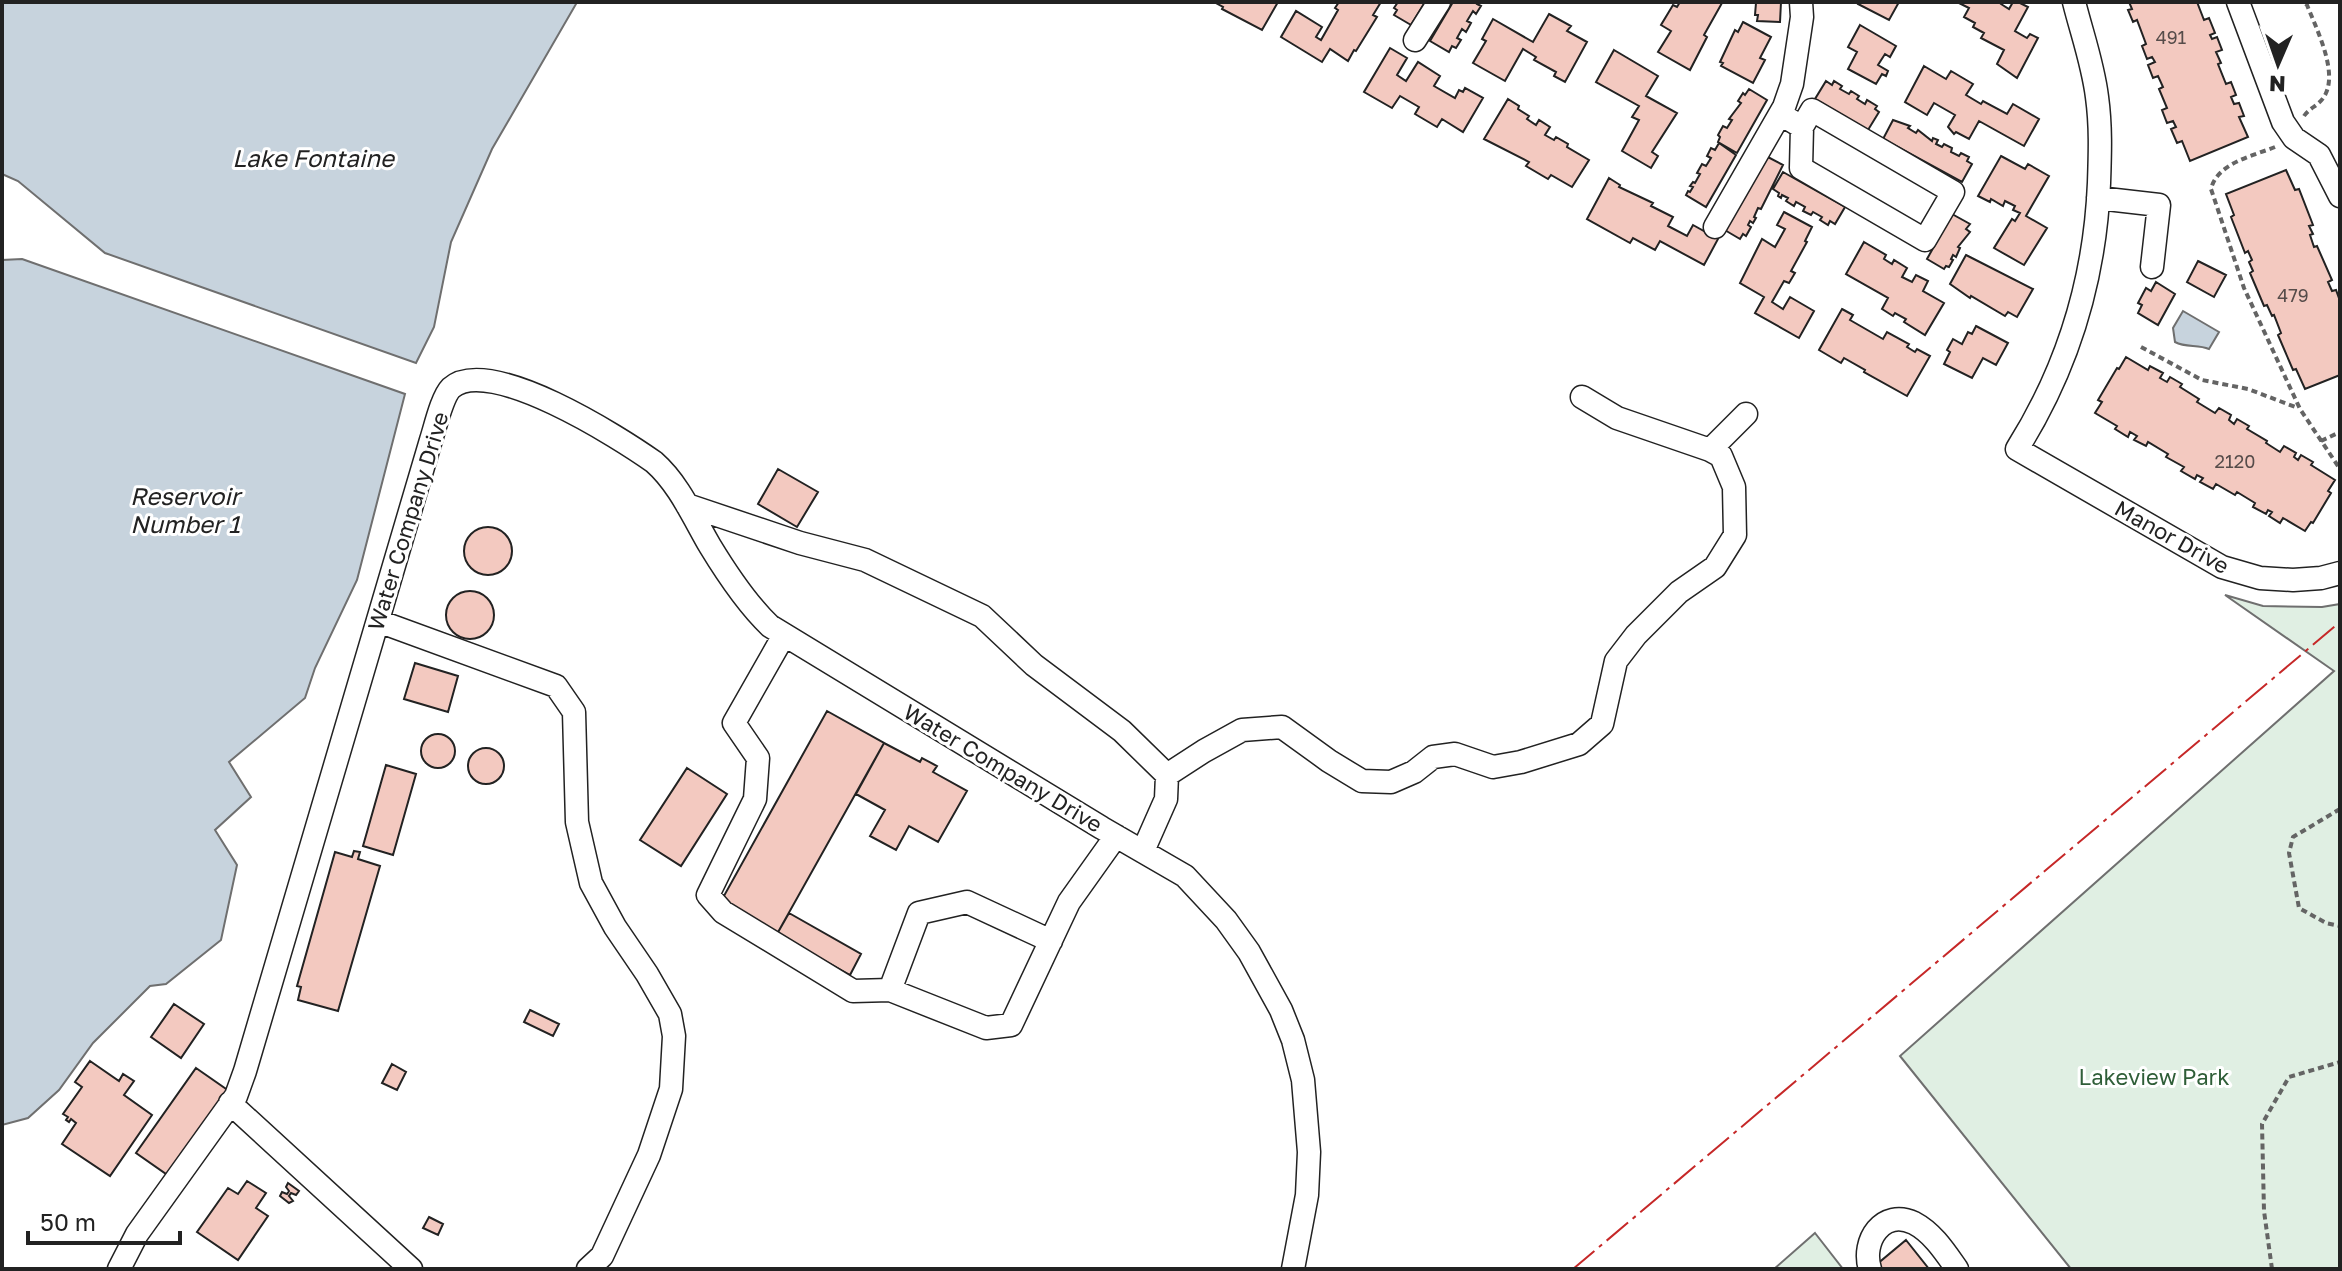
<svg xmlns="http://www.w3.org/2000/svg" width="2342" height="1271" font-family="'Golos Text',sans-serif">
	<rect width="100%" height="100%" fill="#fff"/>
	<path fill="#e0efe3" stroke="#6f6f6f" stroke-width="2" d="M2225,595L2263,606L2322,607L2340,604V1269H2071L1900,1056L2334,671Z
		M1815,1233L1843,1269H1774Z"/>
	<path fill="#c7d3dd" stroke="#6f6f6f" stroke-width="2" d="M2,2H575L576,4L492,149L451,242L434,327L416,363L105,253L18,181L2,174Z
		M22,259L405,394L357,580L315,668L305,698L229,762L251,797L215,830L237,865L221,940L166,984L150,986L93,1043L59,1090L28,1118L2,1125V260Z
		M2183,311L2219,332L2209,349C2198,344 2186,348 2175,342L2173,328Z"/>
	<path fill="#f3c9c0" stroke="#222" stroke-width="2" d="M1214,2H1278L1262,30L1222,9L1223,7Z
		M1339,2H1381L1373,15L1377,17L1356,51L1354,50L1348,61L1330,49L1322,62L1281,37L1296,11L1322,27L1316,37L1321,40L1338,10L1335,8Z
		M1398,2H1425L1411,25L1394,15L1397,10L1394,8Z
		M1453,2H1478L1477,4L1481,6L1476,14L1473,11L1467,21L1471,23L1466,32L1462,29L1457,38L1461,40L1456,48L1452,46L1449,52L1430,41Z
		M1680,2L1722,3L1704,35L1707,37L1690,70L1658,52L1671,31L1661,25L1673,5L1677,7Z
		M1758,2H1781L1780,22L1757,21L1758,15H1755L1756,3Z
		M1859,2H1899L1889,20L1858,4Z
		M1957,2H2002L2001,4L2009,9L2013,2H2018L2028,7L2015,31L2027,38L2030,34L2038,38L2017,78L1997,64L2004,50L1981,38L1984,33L1973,27L1975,23L1964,17L1969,8Z
		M2129,2H2197L2204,20L2209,18L2215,33L2210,35L2212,39L2217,37L2222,50L2216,52L2221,63L2218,64L2226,84L2231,82L2236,95L2231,97L2234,104L2239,103L2244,116L2239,117L2248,137L2190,161L2182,141L2177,143L2171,129L2176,127L2173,121L2167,123L2162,110L2167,108L2159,89L2163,87L2158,76L2153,78L2148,65L2155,62L2152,57L2147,59L2142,46L2146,44L2137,20L2133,22L2128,10L2132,9Z
		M1549,14L1571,26L1567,31L1587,42L1565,82L1554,76L1556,72L1534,60L1536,57L1523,49L1505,81L1473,63L1486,41L1482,39L1493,19L1533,42Z
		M1743,22L1771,37L1760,58L1765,60L1753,83L1721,66L1723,63L1720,62L1735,30L1738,32Z
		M1860,25L1896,46L1890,57L1885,54L1878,65L1888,71L1886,76L1882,74L1876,84L1848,69L1857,52L1848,47Z
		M1390,48L1407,58L1397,75L1406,81L1418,62L1440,76L1434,86L1455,98L1459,90L1463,92L1465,88L1483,98L1463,132L1442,119L1437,127L1415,114L1419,107L1400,96L1392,108L1364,92Z
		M1614,50L1658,76L1646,96L1677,113L1652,152L1658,156L1651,168L1622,151L1639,120L1632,117L1639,106L1596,82Z
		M1924,66L1946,79L1951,71L1973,84L1966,95L1981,104L1983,101L2007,114L2013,104L2039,119L2024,146L1979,121L1969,139L1956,132L1954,134L1948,127L1955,115L1934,103L1927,115L1905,102Z
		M1826,81L1832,85L1834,81L1842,86L1840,89L1849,94L1851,91L1859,96L1857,99L1865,104L1867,100L1877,106L1875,109L1879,112L1868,130L1815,99Z
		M1749,89L1767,100L1737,153L1718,142L1720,137L1718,135L1723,126L1727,128L1732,120L1729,119L1741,103L1738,101L1743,93L1745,95Z
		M1508,99L1519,106L1518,109L1529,116L1527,119L1536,125L1539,120L1550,127L1545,135L1554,140L1556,137L1568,144L1567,147L1589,160L1572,187L1551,175L1548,179L1526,166L1529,162L1484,139Z
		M1893,120L1910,126L1908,128L1916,133L1918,130L1932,141L1933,138L1938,140L1936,144L1942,147L1944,144L1952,148L1951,152L1959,156L1961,153L1969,157L1967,161L1972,164L1962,182L1883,139Z
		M1719,143L1736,155L1706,207L1686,195L1688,191L1690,192L1693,187L1690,186L1693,182L1695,183L1700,174L1697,173L1702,164L1706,166L1711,158L1707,156L1711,148L1715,150Z
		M1764,155L1783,165L1761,209L1758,208L1754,217L1756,218L1753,223L1750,221L1748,225L1751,227L1746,236L1743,234L1740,239L1723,229Z
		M2001,156L2025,169L2028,164L2049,176L2026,216L2047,228L2024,265L1994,248L2012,219L2015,221L2020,213L2013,210L2015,206L2005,201L2003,206L1991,199L1990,202L1978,196Z
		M2286,170L2295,190L2299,189L2313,225L2309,226L2313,234L2310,235L2314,247L2317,246L2332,280L2328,282L2332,291L2336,290L2340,301V375L2305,389L2296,369L2293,370L2278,335L2281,333L2274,315L2272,316L2267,305L2264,306L2250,273L2253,271L2249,262L2252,260L2248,251L2245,253L2231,217L2234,215L2226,194Z
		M1783,172L1845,207L1835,224L1830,221L1828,225L1820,220L1822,217L1813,212L1811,215L1803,211L1805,207L1796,202L1794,206L1786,201L1788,198L1782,195L1781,198L1778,196L1779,193L1773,189Z
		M1609,178L1620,185L1619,187L1653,203L1651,206L1673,217L1668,226L1687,236L1693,225L1718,239L1704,265L1660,241L1655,250L1633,238L1630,243L1587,219Z
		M1784,212L1812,227L1805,241L1807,242L1791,271L1795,273L1789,283L1784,281L1772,302L1783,309L1790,297L1814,311L1799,338L1755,313L1764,297L1740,283L1762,239L1775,247L1785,229L1777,225Z
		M1952,214L1970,224L1966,229L1970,232L1958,247L1960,248L1956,257L1953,255L1951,259L1953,260L1949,267L1946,266L1944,269L1927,259Z
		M1864,242L1886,255L1884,259L1892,264L1894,260L1907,268L1902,277L1912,282L1916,275L1928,281L1923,291L1944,303L1925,335L1904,322L1906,319L1895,313L1893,316L1882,309L1888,298L1846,274Z
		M1966,255L2033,289L2017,317L2008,312L2005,316L1971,296L1970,298L1950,284Z
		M2198,261L2226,275L2214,297L2187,282Z
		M2156,282L2175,294L2158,325L2138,313L2142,305L2138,303L2146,288L2151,291Z
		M1842,309L1853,315L1850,320L1883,339L1887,332L1909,344L1907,347L1915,352L1917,349L1930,356L1907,396L1864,372L1865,370L1844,358L1841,363L1819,350Z
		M1976,326L2008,343L1996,365L1983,358L1972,378L1944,364L1950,352L1947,350L1953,339L1962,344L1968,332L1972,334Z
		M2126,357L2148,370L2150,366L2163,373L2160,378L2167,382L2170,377L2182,384L2180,387L2199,399L2197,402L2215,413L2219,408L2231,415L2229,420L2234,424L2237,419L2249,426L2247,429L2267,441L2266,443L2280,452L2284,446L2296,453L2294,457L2298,460L2301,455L2313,462L2311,465L2335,480L2328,491L2331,493L2313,523L2311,522L2305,531L2283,518L2280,523L2269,516L2272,512L2268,510L2266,514L2253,507L2255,503L2237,492L2235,495L2216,484L2213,489L2200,482L2203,478L2197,475L2195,479L2181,471L2184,467L2166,457L2168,454L2148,442L2146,446L2134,440L2137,436L2130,432L2128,437L2115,429L2117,426L2095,413L2102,402L2098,400L2117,368L2119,369Z
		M778,469L818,492L797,527L758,504Z
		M464 551a24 24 0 1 1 48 0a24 24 0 1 1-48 0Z
		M446 615a24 24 0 1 1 48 0a24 24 0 1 1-48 0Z
		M415,663L458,676L448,712L404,699Z
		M827,711L884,743L777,934L720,903Z
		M421 751a17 17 0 1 1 34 0a17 17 0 1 1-34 0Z
		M884,743L920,762L922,758L937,766L933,772L967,791L938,842L909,826L896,850L870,836L885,810L856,794Z
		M468 766a18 18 0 1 1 36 0a18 18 0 1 1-36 0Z
		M386,765L416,774L393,855L363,846Z
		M687,768L727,794L681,866L640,840Z
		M354,851L360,852L358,859L380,866L338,1011L298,1000L301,987L297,986L335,852L352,857Z
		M789,913L861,954L850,975L777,934Z
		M174,1004L204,1024L181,1058L151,1037Z
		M530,1010L559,1024L553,1036L524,1022Z
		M90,1061L119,1081L123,1074L134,1081L124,1095L152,1115L110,1176L62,1144L76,1123L71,1119L69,1122L66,1120L68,1117L63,1114L82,1087L75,1082Z
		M392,1064L406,1072L397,1090L382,1083Z
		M196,1068L229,1091L169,1176L136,1153Z
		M247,1181L266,1193L256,1208L268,1216L238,1260L197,1232L228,1188L238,1194Z
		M288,1183L299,1191L296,1195L291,1193L289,1196L293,1201L289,1203L280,1196L282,1192L287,1194L289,1191L286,1187Z
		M429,1217L443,1224L438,1235L423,1228Z
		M1906,1240L1929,1269H1879L1876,1265Z"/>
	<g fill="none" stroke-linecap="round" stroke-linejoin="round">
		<g stroke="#222" stroke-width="25">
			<path id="minor" d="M2074,2C2082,34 2093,64 2097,97C2101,126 2100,154 2099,183C2095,279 2068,368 2017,449L2222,567L2260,578L2293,580L2321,578L2340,573
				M2238,2L2283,122L2294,138L2319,155L2340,196
				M1415,40L1439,2
				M1780,114L1802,127L1812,110L1953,192L1925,240L1801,168L1802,127
				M2098,198L2159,205L2152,267
				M1715,227L1784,107L1792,84L1802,17L1801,2
				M1710,450L1746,414
				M687,505L800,543L865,560L982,616L1034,665L1122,731L1167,775L1166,799L1143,851
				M378,621L556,686L574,712L577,822L591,883L615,927L647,974L670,1014L674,1036L671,1089L649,1155L602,1256L588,1269
				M784,635L734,723L758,758L755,799L708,895L723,912L853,991L890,990L986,1028L1011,1025L1069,902L1116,836
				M1167,775L1204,751L1242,730L1282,727L1329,761L1362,781L1391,782L1414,772L1433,757L1455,754L1493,767L1521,762L1579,744L1602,724L1616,661L1636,635L1679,592L1715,567L1735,535L1734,487L1721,456L1710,450L1617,418L1582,397
				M890,990L919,913L967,902L1051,941
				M230,1103L411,1269
				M119,1269L137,1234L236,1096L245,1071L431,440C435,428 442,397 451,388C489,354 620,438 654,462C679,484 693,517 710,546C727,574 746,603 770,626L1102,828L1185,876L1226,920L1249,952L1281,1010L1293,1040L1303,1080L1309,1152L1307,1195L1293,1269
				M1870,1269C1861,1241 1883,1208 1914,1223C1933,1233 1945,1252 1957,1269"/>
		</g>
		<path stroke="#646464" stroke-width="4" stroke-dasharray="6 4" stroke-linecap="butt" d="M2304,116C2310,107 2321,105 2326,93C2337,69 2316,28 2307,5L2304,2
			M2275,147C2253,156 2217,163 2211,189L2244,288L2300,409L2340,469
			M2141,347L2202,380L2248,389L2298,408
			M2321,441L2340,432
			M2340,809L2293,837L2289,853L2299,908L2326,923L2340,926
			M2272,1269L2264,1211L2262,1124L2289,1077L2340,1062"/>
		<use href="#minor" stroke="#fff" stroke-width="22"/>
		<path stroke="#c62828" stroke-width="2" stroke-dasharray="28 6 4 6" stroke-linecap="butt" d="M1573,1269L2340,622"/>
	</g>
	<g text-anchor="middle" stroke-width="6" stroke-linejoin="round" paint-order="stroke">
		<g font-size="18" fill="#564c4a">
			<text x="2171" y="44">491</text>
			<text x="2293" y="302">479</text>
			<text x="2235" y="468">2120</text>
		</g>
		<g font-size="22" fill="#222" stroke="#fff">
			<text transform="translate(408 521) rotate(-73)" y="8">Water Company Drive</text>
			<text transform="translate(2172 537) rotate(29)" y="8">Manor Drive</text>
			<text transform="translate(1003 768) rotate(31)" y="8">Water Company Drive</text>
		</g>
		<g font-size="22" fill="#2f5e38" stroke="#fff">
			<text x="2154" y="1085">Lakeview Park</text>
		</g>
		<g font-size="24" font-style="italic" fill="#222" stroke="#fff">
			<text x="313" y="167">Lake Fontaine</text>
			<text x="185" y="505">Reservoir<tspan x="185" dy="28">Number 1</tspan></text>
		</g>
	</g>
	<rect width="2342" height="1271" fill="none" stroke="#222222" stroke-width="8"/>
	<g transform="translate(2278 64) rotate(182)" stroke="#ffffff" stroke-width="6" paint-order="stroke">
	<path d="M0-6L14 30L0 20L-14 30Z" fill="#222222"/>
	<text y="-12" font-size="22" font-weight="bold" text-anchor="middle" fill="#222222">N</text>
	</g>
	<path d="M28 1231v12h152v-12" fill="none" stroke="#222222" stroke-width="4"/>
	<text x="40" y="1231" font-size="24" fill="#222222" stroke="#ffffff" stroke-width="6" paint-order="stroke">50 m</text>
</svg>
